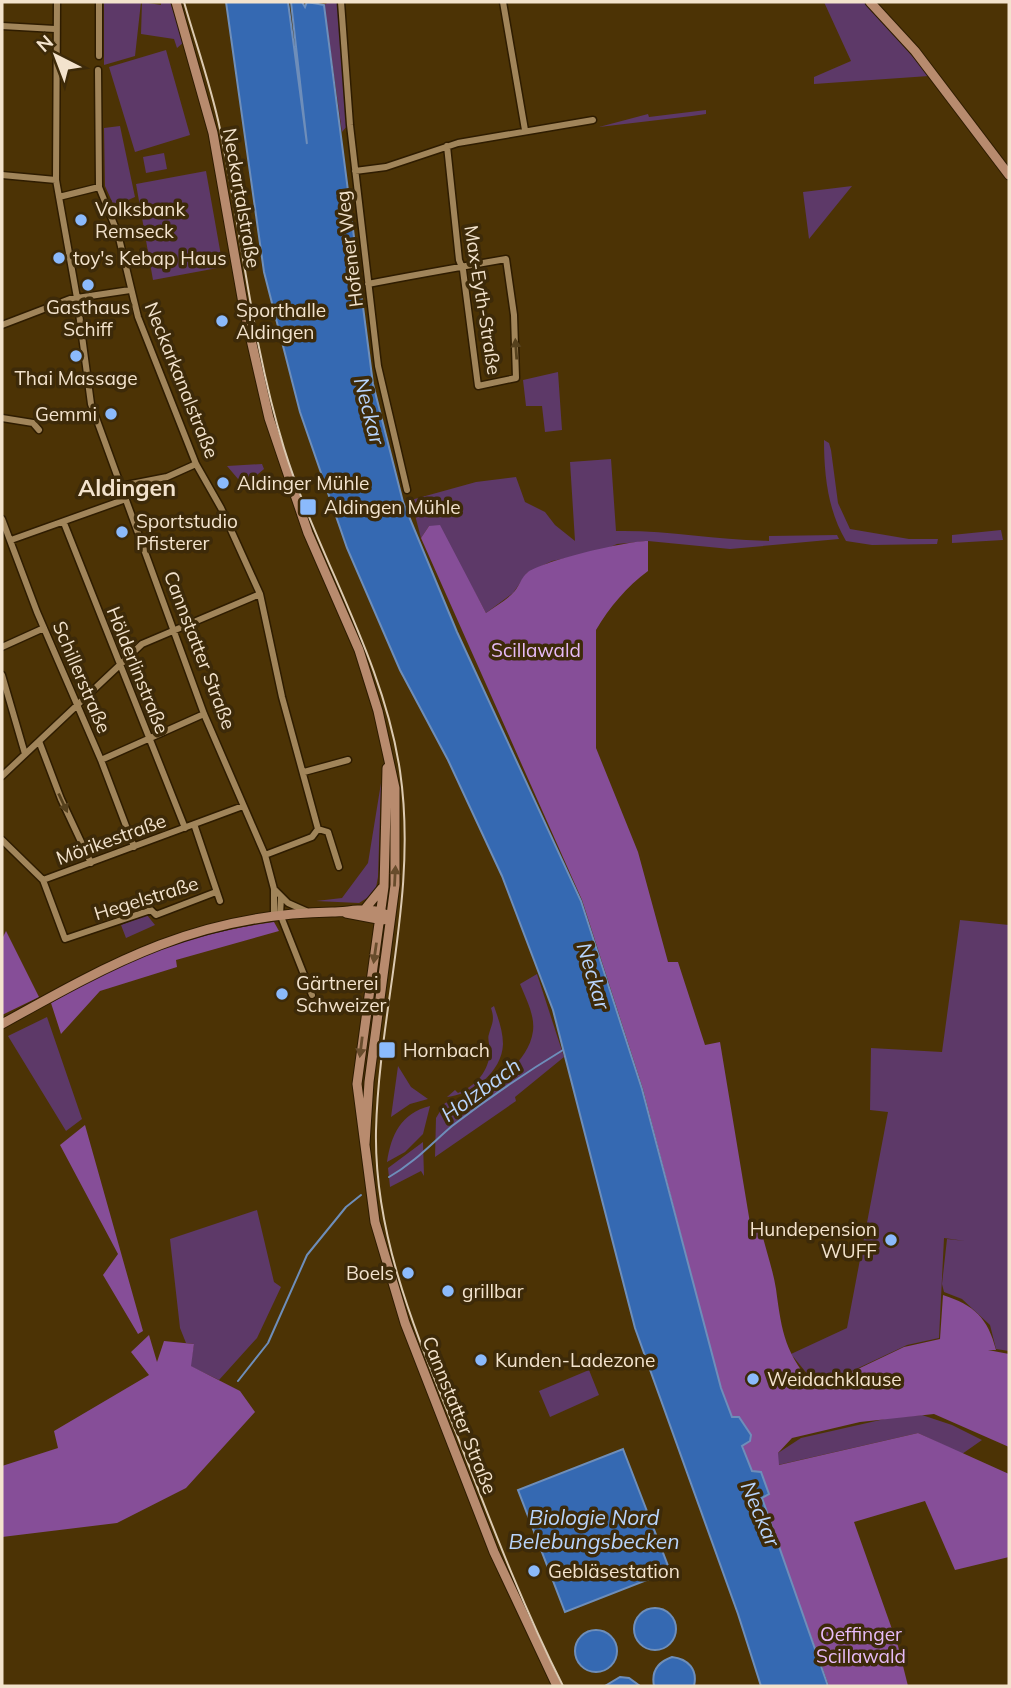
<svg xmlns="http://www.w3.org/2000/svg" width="1011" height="1688" font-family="Mulish,sans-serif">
	<rect width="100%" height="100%" fill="#4c3305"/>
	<path fill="#5d3968" d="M104,2H141L135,56L104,65Z
		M142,2L161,5V2H170L184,42L177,48L174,39L141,34Z
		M329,2H338L347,126L342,132L324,5Z
		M824,2H863L870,6L929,76L814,84V77L851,61Z
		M166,50L190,135L135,152L109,67Z
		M706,110V114L692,116L599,127L648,114L649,117Z
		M120,126L135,197L114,206L105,186L104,128Z
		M164,153L167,169L146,173L143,157Z
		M206,171L223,267L153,280L136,184Z
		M852,186L809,239L803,192Z
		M558,372L562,430L545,432L542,406H526L523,380Z
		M824,440L829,443L831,450L838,503L850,529L909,539H938L937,544L872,545L846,541C828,511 824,475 824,440Z
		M611,459L616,531C667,530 718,540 769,541V536L837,535L839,539L730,549L648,541L617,544L601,551L552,561L527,573L513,593L486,613L468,580L429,526L421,538L411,500L476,482L516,477L525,502L545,512L555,525L575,541L570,462Z
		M262,464L264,469L244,486L227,466Z
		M1001,530L1003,540L952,543V535Z
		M381,783L378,877L375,893L359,903L316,901L342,898L368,863Z
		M147,915L155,925L126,938L121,925Z
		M960,920L1009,925V1351L996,1349L990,1325L962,1299L944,1292L942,1284L947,1239L965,1241L944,1238L939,1338L907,1345L818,1387L791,1354L847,1328L888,1112L870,1110L871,1048L942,1052Z
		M537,974L564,1057L515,1097L516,1101L435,1157L436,1118L445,1103C478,1095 528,1069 533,1031C535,1015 526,999 520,984Z
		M494,1006C498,1018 503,1031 503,1044C502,1072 473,1094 447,1097L455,1090L458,1093C476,1086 489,1071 490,1051C490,1046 487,1038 489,1034C492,1023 495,1020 491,1008Z
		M47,1017L82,1119L66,1131L8,1036Z
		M398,1066L411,1087L428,1099L410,1104L391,1117Z
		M430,1106L423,1134L405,1152L387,1162C391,1135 401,1113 430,1106Z
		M423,1142L424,1176L421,1171L390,1187L388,1168Z
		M257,1210L274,1282L281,1287L257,1338L219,1380L190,1366L194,1344L186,1343L180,1328L170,1239Z
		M589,1370L599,1395L550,1417L539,1391Z
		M922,1415L952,1425L982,1440L962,1454L918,1433L778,1465V1453L801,1438L889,1418Z"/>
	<path fill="#864e98" d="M440,525L486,613C494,607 505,601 512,594C519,588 521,577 528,572C546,560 626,541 648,541V571C627,586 609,608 596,630V748L638,852L668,962H678L705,1045L720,1042L750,1223L761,1230C766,1250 773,1270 776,1289C782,1334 785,1353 816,1389L904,1347L940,1339L943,1295C974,1305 988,1318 996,1350H988L1009,1354V1447L934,1414L860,1422L792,1438L778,1453L779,1465L918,1433L1009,1474V1557L955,1570L925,1501L854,1522L898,1646L908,1686H829L720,1385L643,1089L582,900L421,538L429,526Z
		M274,922L279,931L176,960L177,967L100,991L61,1034L51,1003C126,959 188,934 274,922Z
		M6,931L39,997L2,1015V939Z
		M85,1125L143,1331L138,1334L103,1275L118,1254L60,1145Z
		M149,1335L157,1362L164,1341L194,1344L191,1366L240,1391L255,1412L186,1488L117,1523L2,1537V1466L58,1448L54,1431L149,1375L131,1352Z"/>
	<path fill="#3569b2" stroke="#6e8eba" stroke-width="2" d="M226,2H288L307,144L291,2H302L305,7L307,2L324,5L373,384L403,502L457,632L581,901L642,1089L721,1388L732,1417H739L751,1435L750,1441L742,1446L752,1471L761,1472L769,1494L762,1498L828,1686H761L738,1614L635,1328L553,1010L502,876L448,760L400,670L347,548L300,412L264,272Z
		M623,1449L670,1571L565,1612L518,1490Z
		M634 1629a21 21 0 1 1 42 0a21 21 0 1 1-42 0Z
		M575 1651a21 21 0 1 1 42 0a21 21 0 1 1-42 0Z
		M672,1657C688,1659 698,1669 694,1686H654C651,1671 658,1662 672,1657Z
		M620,1677L629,1678L640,1686H605Z"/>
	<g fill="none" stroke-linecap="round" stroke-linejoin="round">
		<path stroke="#6e8eba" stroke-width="2" d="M389,1177C414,1163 431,1144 452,1126C487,1099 525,1073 563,1050
			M238,1381L268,1343L307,1255L346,1207L361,1195"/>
		<g stroke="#2e1c00" stroke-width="9">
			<path id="minor" d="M57,2L56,180L77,298L91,404L204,714L265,855L274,889V915
				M99,2V56
				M341,2L350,125L378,366L407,490
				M503,2L525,130
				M2,26L55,29
				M98,70L99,187L118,234L138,317L196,464L221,508L260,594L282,697L318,829L312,837L265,855
				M355,171L386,167L458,143L593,120
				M2,175L56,180
				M59,197L99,187
				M368,284C414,275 460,267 506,259L514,315L516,378L478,386L463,270L459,260L447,146
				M2,325L70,299L130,290
				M2,418L33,423L39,430
				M121,486L167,477L196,464
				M2,519L37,612L101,760L134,847
				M64,523L185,828
				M11,540L126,499
				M2,647L44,628
				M2,675L25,754
				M39,741L61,799L91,863
				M101,760L204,714
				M304,772L348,760
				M2,776L142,644L260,594
				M194,824L220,901
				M318,829L328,832L339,867
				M2,840L43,880L243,806
				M43,880L65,939L151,910L156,915L216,892
				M274,889L288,903L306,911
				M281,898L280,914L312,995"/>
		</g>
		<g stroke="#2e1c00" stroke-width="11">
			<path id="secondary" d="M176,2L213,133L244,309L269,418L308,533L359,650L378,711L395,788V885L369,1082L365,1144
				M870,2L915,51L1009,175
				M387,768L384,887L357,1084L375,1222L405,1323L494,1552L557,1686
				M365,909L382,888
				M346,913L383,920
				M2,1024C115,961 199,914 332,912C350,912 368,906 385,914"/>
		</g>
		<use href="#minor" stroke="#a1855a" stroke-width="6"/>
		<use href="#secondary" stroke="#b88b6e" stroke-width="9"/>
		<path stroke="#dccab1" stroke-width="2" d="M184,2C196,44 211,86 220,129C242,236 252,344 284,448C318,558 383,657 400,771C418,893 379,1010 376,1131C374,1238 418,1337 457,1435C490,1520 522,1605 563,1686"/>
	</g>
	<defs><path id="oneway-solid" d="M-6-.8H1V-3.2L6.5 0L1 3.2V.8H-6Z" transform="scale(1.75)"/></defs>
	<g fill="#56411d">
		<use href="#oneway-solid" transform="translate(516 349) rotate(-94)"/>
		<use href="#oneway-solid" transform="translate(63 803) rotate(65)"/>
	</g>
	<g fill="#684c2c">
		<use href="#oneway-solid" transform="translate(395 876) rotate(-87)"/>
		<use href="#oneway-solid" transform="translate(375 953) rotate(98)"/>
		<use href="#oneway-solid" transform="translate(361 1047) rotate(97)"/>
	</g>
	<g fill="#8bbafc" stroke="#3d2a09" stroke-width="2.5">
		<circle cx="81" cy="220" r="7"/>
		<circle cx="59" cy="258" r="7"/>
		<circle cx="88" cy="285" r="7"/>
		<circle cx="222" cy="321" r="7"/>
		<circle cx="76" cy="356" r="7"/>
		<circle cx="111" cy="414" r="7"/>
		<circle cx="223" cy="483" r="7"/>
		<rect x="299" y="498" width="18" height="18" rx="3.5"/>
		<circle cx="122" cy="532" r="7"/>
		<circle cx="282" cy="994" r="7"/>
		<rect x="378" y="1041" width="18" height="18" rx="3.5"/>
		<circle cx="891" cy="1240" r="7"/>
		<circle cx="408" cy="1273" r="7"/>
		<circle cx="448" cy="1291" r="7"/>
		<circle cx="481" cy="1360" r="7"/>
		<circle cx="753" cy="1379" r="7"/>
		<circle cx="534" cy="1571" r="7"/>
	</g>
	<g text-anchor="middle" stroke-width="7" stroke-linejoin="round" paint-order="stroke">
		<g font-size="19" fill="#f3e3cd" stroke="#3d2a09">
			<text transform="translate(242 198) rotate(80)" y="7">Neckartalstraße</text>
			<text transform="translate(349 249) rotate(-97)" y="7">Hofener Weg</text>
			<text transform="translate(483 300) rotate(81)" y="7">Max-Eyth-Straße</text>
			<text transform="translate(182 380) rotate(68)" y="7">Neckarkanalstraße</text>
			<text transform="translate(200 650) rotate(69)" y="7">Cannstatter Straße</text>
			<text transform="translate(138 670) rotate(68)" y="7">Hölderlinstraße</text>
			<text transform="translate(82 677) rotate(67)" y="7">Schillerstraße</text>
			<text transform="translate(111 839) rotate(-20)" y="7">Mörikestraße</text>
			<text transform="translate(146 898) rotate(-17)" y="7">Hegelstraße</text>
			<text transform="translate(460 1415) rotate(68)" y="7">Cannstatter Straße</text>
		</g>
		<g font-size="19" fill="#f3e3cd" stroke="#3d2a09" text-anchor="start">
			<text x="95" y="216">Volksbank<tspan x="95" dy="22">Remseck</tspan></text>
			<text x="73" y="265">toy's Kebap Haus</text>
			<text x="88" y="314" text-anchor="middle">Gasthaus<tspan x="88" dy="22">Schiff</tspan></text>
			<text x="236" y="317">Sporthalle<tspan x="236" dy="22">Aldingen</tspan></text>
			<text x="76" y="385" text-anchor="middle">Thai Massage</text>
			<text x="97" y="421" text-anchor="end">Gemmi</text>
			<text x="237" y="490">Aldinger Mühle</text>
			<text x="324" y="514">Aldingen Mühle</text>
			<text x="136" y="528">Sportstudio<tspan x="136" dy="22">Pfisterer</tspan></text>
			<text x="296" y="990">Gärtnerei<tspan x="296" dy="22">Schweizer</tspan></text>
			<text x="403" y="1057">Hornbach</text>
			<text x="877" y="1236" text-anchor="end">Hundepension<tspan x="877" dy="22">WUFF</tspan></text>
			<text x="394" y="1280" text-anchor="end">Boels</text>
			<text x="462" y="1298">grillbar</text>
			<text x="495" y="1367">Kunden-Ladezone</text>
			<text x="767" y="1386">Weidachklause</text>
			<text x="548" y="1578">Gebläsestation</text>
		</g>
		<g font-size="19" fill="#e7bbf7" stroke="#3d2a09">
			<text x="536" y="657">Scillawald</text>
			<text x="861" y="1641">Oeffinger<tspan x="861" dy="22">Scillawald</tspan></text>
		</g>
		<g font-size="21" font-style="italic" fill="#b8d4fc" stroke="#3d2a09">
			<text transform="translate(369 411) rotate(75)" y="7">Neckar</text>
			<text transform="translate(593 976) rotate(73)" y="7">Neckar</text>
			<text transform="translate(481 1090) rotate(-36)" y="7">Holzbach</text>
			<text transform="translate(760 1514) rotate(67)" y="7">Neckar</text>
			<text x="594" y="1525">Biologie Nord<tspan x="594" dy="24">Belebungsbecken</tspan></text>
		</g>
		<g font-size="23" font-weight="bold" fill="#f3e3cd" stroke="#3d2a09">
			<text x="127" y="496">Aldingen</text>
		</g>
	</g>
	<rect width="1011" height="1688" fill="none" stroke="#f3e3cd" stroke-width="7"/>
	<g transform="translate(56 56) rotate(318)" stroke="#3d2a09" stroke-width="5" paint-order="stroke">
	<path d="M0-5L12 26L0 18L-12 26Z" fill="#f3e3cd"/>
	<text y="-10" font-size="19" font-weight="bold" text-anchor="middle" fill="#f3e3cd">N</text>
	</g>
</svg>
